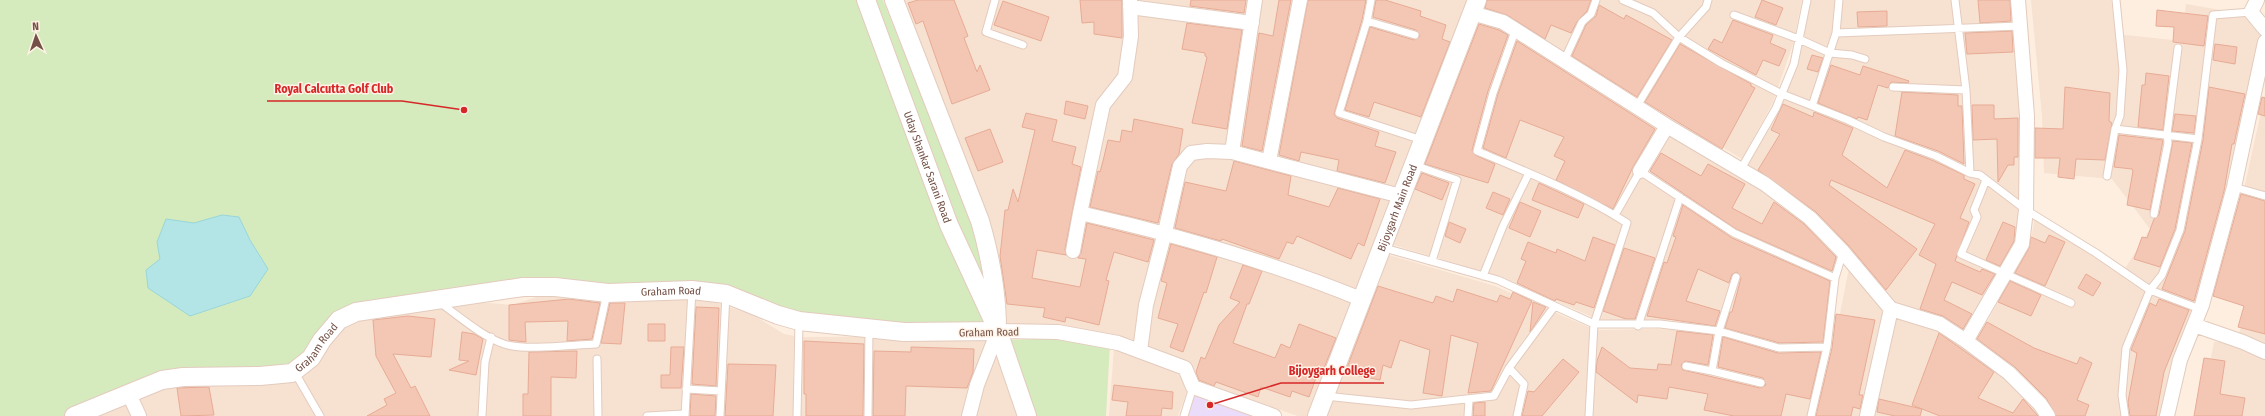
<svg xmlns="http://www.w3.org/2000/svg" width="2265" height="416" font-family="'Fira Sans Condensed',sans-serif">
	<rect width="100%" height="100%" fill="#fdeedf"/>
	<path fill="#f7e1d0" d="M896,0H1472L1314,416H1298L1201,382L1191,363L1128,338L1057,326L1003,328L981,215Z
		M1484,0H1802L1793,44L1773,102L1742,159L1506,17L1481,8Z
		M1810,0H2020L2021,245L1968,336L1892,304L1745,166L1773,123L1797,67Z
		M2031,0H2111L2116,34L2182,41L2186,4L2249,15L2263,33L2218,259L2161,416H2060L2049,400L1977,340L2030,245L2035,217L2121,275L2150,229L2112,179L2044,173L2042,116Z
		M1474,20L1500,26L1757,183L1804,219L1840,256L1828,342L1777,344L1747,331L1670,320H1599L1504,278L1387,243Z
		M2265,94V416H2200L2214,342H2237L2255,271L2229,257Z
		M1382,253L1495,286L1595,330L1660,329L1715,333L1783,353L1825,350L1810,416H1325Z
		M1849,268L1885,309L1938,329L2007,373L2047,416H1820Z
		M555,291L620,299H705L753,315L784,334L794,336L793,416H145L136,397L342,324L411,303L464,301L512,305Z
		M964,336L991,338L1024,416H800L803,337Z
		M1114,348L1180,371L1189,386L1178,416H1109Z
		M127,401L134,416H89Z"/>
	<path fill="#ebdcf9" d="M1195,394L1260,416H1188Z"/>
	<path fill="#d5ebbd" d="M0,0H883L971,220L997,332L794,328L707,290L412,296L317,337L288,370L171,373L65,416H0Z
		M1056,338L1110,344L1106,416H1032L1008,340Z"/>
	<path fill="#b3e5e7" stroke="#99d6d9" d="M222,215L239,217L250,240L268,269L250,296L190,316L148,288L146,270L160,259L157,242L166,219L194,223Z"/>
	<path fill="#f4c7b5" stroke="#e7ab95" d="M918,0H954L968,36L964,38L977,72L980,65L990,90L952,104L923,21L916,24L908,3Z
		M1080,0H1122V38L1094,34V22L1082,23Z
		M1191,0H1246L1244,13L1190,6Z
		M1279,0H1291L1262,151L1242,146L1259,33L1273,36Z
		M1308,0H1366L1362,20L1334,114L1337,118L1379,132L1375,146L1396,152L1385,183L1337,171L1339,160L1301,152L1299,161L1279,155Z
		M1376,0H1385L1421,11L1420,16L1446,25L1442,39L1450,42L1421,117L1374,102L1369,117L1345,110L1370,27L1414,40L1420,36L1416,30L1373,17Z
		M1487,0H1591L1587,11L1578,20L1571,33L1551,25L1545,39L1507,15L1485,8Z
		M1762,0L1783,8L1776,25L1755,17Z
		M1978,0H2010L2011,21L1980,23Z
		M1003,1L1049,17L1041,41L994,25Z
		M1599,5L1624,19L1626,15L1672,40L1637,97L1572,56L1586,25L1596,16Z
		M2157,10L2208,16L2204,46L2173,42L2174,27L2156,26Z
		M1887,11V26L1858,27L1857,12Z
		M1733,20L1773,35L1770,43L1786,50L1779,66L1763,60L1756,75L1708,49L1714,39L1722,43Z
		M1187,23L1242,30L1227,129L1192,123L1207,57L1205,56V53L1182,49Z
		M1479,24L1499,30L1508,35L1488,91L1472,150L1475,155L1495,164L1488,183L1425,164Z
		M2012,31L2013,52L1967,54L1965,33Z
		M1517,41L1655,129L1633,167L1613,209L1556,180L1565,161L1554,156L1564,137L1520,120L1506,158L1483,148L1498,94Z
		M1680,44L1751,84V86L1755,88L1722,149L1645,102Z
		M2215,44L2237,47L2235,64L2213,60Z
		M1812,55L1823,58L1818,72L1807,69Z
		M1831,65L1860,75L1863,66L1909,81L1908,83L1891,82L1888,88L1878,85L1867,120L1858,117L1857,119L1818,103Z
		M2146,73L2169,76L2163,130L2138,127L2142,85H2145Z
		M2065,87L2110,93L2109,121L2112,123L2105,160L2076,159L2074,179L2058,177L2060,158H2035V128L2063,129Z
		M2209,87L2245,94L2234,144H2232L2224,191L2194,301L2162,289L2185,231L2203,140Z
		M1902,92L1958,95V106H1962L1964,164L1938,151L1895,136Z
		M2262,97L2265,98V116L2258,114Z
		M1066,101L1088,106L1085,119L1064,114Z
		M1783,104L1813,117L1814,112L1853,128L1842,155L1887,188L1905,150L1934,161L1964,175V179L1975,184L1960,218L1969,222L1955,261L1980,272L1982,269L1995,274L1982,295L1952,282L1944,300L1972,314L1963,329L1943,316L1920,309L1936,264L1919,255L1935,224L1831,180L1829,185L1917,249L1886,290L1849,246L1816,212L1758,170L1780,134L1771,130Z
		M1972,105H1994V119L2018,118V157H2014V165H2008L1998,182L1997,139L1973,140Z
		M1026,113L1057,120L1052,141L1076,147L1072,164L1081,167L1065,249L1066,255L1037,250L1032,278L1080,287L1086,259L1078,258L1081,253L1087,223L1154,240L1148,262L1114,252L1106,280L1109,281L1099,325L1066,317L1065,322L1043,317L1045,308L1007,304L1000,256L1005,210H1008L1013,189L1018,202L1035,130L1022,127Z
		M2175,114L2196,116L2194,133L2172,131Z
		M1134,119L1183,129L1179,154L1172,164L1158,223L1090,207L1098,171L1100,172L1103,161L1108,140L1120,142L1122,130L1132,132Z
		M990,129L1003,162L978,171L965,138Z
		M2119,135L2163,140L2150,210L2127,205L2133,171L2132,169L2114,167Z
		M2173,141L2192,143L2175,229L2160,267L2134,259L2142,237L2147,238L2154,219L2159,215Z
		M1661,153L1701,176L1708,164L1745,184L1732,208L1762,224L1774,202L1804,224L1836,257L1832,271L1736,229L1650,171Z
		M1234,161L1291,176L1288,195L1329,207L1338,188L1380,199L1364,246L1358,243L1351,259L1297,236L1293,244L1287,242L1279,259L1222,239L1221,241L1175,228L1185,182L1226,191Z
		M1422,173L1449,183L1442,200L1415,189Z
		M1539,183L1584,204L1578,218L1532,200Z
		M1493,192L1510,199L1503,215L1486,208Z
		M2241,194L2265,201V334L2238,327L2244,306L2213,296Z
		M1520,202L1541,211L1530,237L1509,228Z
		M1683,205L1732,238L1830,281L1823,342L1780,343L1725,328L1730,312H1732L1741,278L1737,272L1732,274L1729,283L1698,269L1686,301L1720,311L1715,326L1647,316L1664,262L1667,263L1676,237L1673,236Z
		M1449,222L1466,229L1460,243L1445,236Z
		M2003,222L2015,227L2014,241L2000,266L1986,260Z
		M2049,235L2065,242L2045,286L2015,273L2029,248L2031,237L2045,243Z
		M1593,237L1615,245L1594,308L1576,302L1574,305L1556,299L1555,301L1517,283L1526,261L1521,259L1528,242L1556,253L1557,249L1585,261Z
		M1171,244L1217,257L1206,293L1204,292L1183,352L1170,347L1178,324L1158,318L1167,283L1161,281Z
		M1624,248L1655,258L1635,319H1626L1603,311Z
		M1243,265L1262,271L1249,304H1247L1233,343L1275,358L1281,344L1290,348L1299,324L1336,338L1324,368L1320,367L1309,397L1292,391L1290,397L1261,387L1258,397L1216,382L1214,386L1199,380L1196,372L1201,357L1205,359L1219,325L1240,302L1230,298Z
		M2086,274L2101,283L2093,296L2078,288Z
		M2010,281L2041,295L2031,316L1998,302Z
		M1378,286L1433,303L1436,296L1453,302L1457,289L1497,302L1500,295L1510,299L1513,292L1532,301L1491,391L1468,393L1478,343L1451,335L1442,396L1423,393L1430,350L1400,340L1391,368L1383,365L1380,380L1345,373Z
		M569,299L600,303L592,339L567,341L568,321L525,322L526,342L509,340V305Z
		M2159,299L2189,310L2164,372L2156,416H2130L2128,402L2137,353L2131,350L2150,303L2156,306Z
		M1533,302L1546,307L1530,332Z
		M610,303H625L621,344L601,343Z
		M696,307L719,308L716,386L692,384Z
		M1836,314L1875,320L1859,395H1863L1860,409L1853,407L1851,416H1816L1832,348Z
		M408,316L435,319L431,357L393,354L411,388L415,386L430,416H367L387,405L384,399L396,393L376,356L373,320Z
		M1987,322L2034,348L2077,364L2080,357L2092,363L2077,400L2089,405L2085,416H2056L2046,398L2015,367L1977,339Z
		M648,324H665V341H648Z
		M1677,331L1713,335L1708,365L1685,361L1681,365L1683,370L1760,388L1766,385L1763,378L1718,367L1723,337L1778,353L1821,352L1810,399L1786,394L1781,416H1734L1704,410L1708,394L1669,387L1667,399L1638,395L1637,403L1596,372L1597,361L1602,347L1630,368L1657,370L1658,364L1671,365Z
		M462,332L474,334L483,339L476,375L449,370L469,361L459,360Z
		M1939,333L1994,372L1978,398L2013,413L2023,399L2038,416H1940L1912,405Z
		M804,341L864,344L863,416H806V394H804Z
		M671,347H684L681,388H661V375H670Z
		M911,347L974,349L973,372L967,388L906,386L905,416H873L874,351L911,352Z
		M577,351L576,378L551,377V416H523V394H528L529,352Z
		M2204,358L2225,361L2220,394L2245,398L2242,416H2194Z
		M1563,359L1579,372L1542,416H1522L1528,391L1534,392Z
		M728,364L776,365L773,416H725Z
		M1114,385L1173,392L1172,409L1162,408L1161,416H1126L1128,402L1112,400Z
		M209,387L214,415L181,416L177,388Z
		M691,394L716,396L715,416H690Z
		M1879,399L1922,409L1920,416H1895L1877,412Z
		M1485,402V416H1473L1474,403Z"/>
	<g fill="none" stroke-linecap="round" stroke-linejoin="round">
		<g stroke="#e3cbbe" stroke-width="9">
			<path id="service" d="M995,0L986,32L1023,45
				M1371,0L1367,21L1415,35
				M1623,0L1653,13L1679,37L1721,63L1782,94L1848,120L1884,137L1936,156L1970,173L1980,175L2026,210L2096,253L2150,290L2200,309
				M1955,0L1966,90L1970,173
				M1734,15L1799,39L1830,53L1852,55L1865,59
				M1367,21L1339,113L1422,140
				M1515,31L1493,93L1477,151C1527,172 1582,194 1627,223L1594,324L1589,416
				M1836,33L2020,26
				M1564,61L1582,22L1591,14L1596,0
				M1893,87L1966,90
				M1637,106L1679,37L1706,7L1708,0
				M1812,106L1836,33L1839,0
				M2115,129L2198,139
				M1414,165L1457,180L1432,261
				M1741,169L1776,108L1794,64L1807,0
				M2107,176L2115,129L2120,116L2123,70L2116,0
				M1986,180L1974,210L1977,217L1961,254L2071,303
				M2234,187L2265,196
				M2154,214L2168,143L2167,134L2178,48
				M1615,215L1640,171L1734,233L1835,278
				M1381,247L1498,280L1594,324H1660L1719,331L1779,348L1827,347
				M1483,276L1503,226L1529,173
				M439,302C459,316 481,336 504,344C526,351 571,345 596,344L607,293
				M1638,326L1680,197
				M597,359L598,416
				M1686,366L1712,371L1719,331L1736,277
				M1509,368L1524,384L1517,416
				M294,371L320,416
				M1712,371L1761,383
				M686,389L721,391
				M1325,396L1411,405L1494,396L1509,368L1554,307
				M482,416L485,362L491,337
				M647,416L684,414
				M685,416L692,290
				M720,416L726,294
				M797,416L799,322
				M868,416L869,329
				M1184,416L1193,387
				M1468,416L1469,400
				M1811,416L1827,347L1835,278L1843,252
				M2125,416L2122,395L2126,348L2150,290L2162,275L2180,230L2198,139L2213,15L2251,12"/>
		</g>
		<g stroke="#e3cbbe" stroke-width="16">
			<path id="minor" d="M1130,0L1131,36L1125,77L1103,105L1080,213C1178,235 1268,261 1361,299
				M1255,0L1232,152L1401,196
				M2257,0L2251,12L2265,29
				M1130,7L1252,23
				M1472,13L1503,22L1667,126L1765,184L1810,218L1843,252L1891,309L1940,324L1966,341L2009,373L2040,404L2048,416
				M1269,161L1300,0
				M1640,171L1667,126
				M1073,251L1080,213
				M2194,325L2243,342L2265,352
				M1966,341L2022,244L2026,210L2027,116L2018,0
				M1140,351L1146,305L1165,232L1180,166L1191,153L1207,151L1232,152
				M129,394L139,416
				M969,416L977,385L998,331L1058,332L1118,343L1185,368L1193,387L1274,416
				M1867,416L1891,309
				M2167,416L2180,360L2202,305L2234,187L2265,42"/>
		</g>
		<g stroke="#e3cbbe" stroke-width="20">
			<g id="tertiary">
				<path id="s1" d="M866,0L949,225L998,331L1027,416"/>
				<path d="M894,0L980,221C990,255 996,287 997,322"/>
				<path id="s2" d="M74,416L162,380L183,377L260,376L292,373L311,358L322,340L339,320L356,312L523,287H555L608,293L692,290L726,294L778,315L799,321L904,332L998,331"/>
				<path id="s3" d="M1317,416L1477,0"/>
			</g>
		</g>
		<use href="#service" stroke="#fff" stroke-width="7"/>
		<use href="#minor" stroke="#fff" stroke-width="14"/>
		<use href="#tertiary" stroke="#fff" stroke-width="18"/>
	</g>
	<g text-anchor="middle" stroke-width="3" stroke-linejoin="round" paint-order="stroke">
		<g font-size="11" fill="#745146" stroke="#fff2e6">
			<text dy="4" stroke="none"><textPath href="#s1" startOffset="178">Uday Shankar Sarani Road</textPath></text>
			<text dy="4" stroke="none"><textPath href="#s3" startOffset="223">Bijoygarh Main Road</textPath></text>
			<text dy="4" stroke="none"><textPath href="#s2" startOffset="633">Graham Road</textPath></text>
			<text transform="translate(989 332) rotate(-1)" y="4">Graham Road</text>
			<text dy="4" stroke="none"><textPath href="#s2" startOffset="261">Graham Road</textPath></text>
		</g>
	</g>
	<path fill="none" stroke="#d62828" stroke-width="1.5" d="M464 110L402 101H267M1210 405L1281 383H1384"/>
	<g fill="#d62828" stroke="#fff2e6" stroke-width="1.5">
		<circle cx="464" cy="110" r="4"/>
		<circle cx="1210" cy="405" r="4"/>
	</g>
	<g font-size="12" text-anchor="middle" font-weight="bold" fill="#d62828" stroke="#fff2e6" stroke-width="3" stroke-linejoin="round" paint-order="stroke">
		<text x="334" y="93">Royal Calcutta Golf Club</text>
		<text x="1332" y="375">Bijoygarh College</text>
	</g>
	<g transform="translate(36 36) rotate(357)" stroke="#fff2e6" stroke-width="3" paint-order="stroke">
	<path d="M0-3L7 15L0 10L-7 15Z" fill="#745146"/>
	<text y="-6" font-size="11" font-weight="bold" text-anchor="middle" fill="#745146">N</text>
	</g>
</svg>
